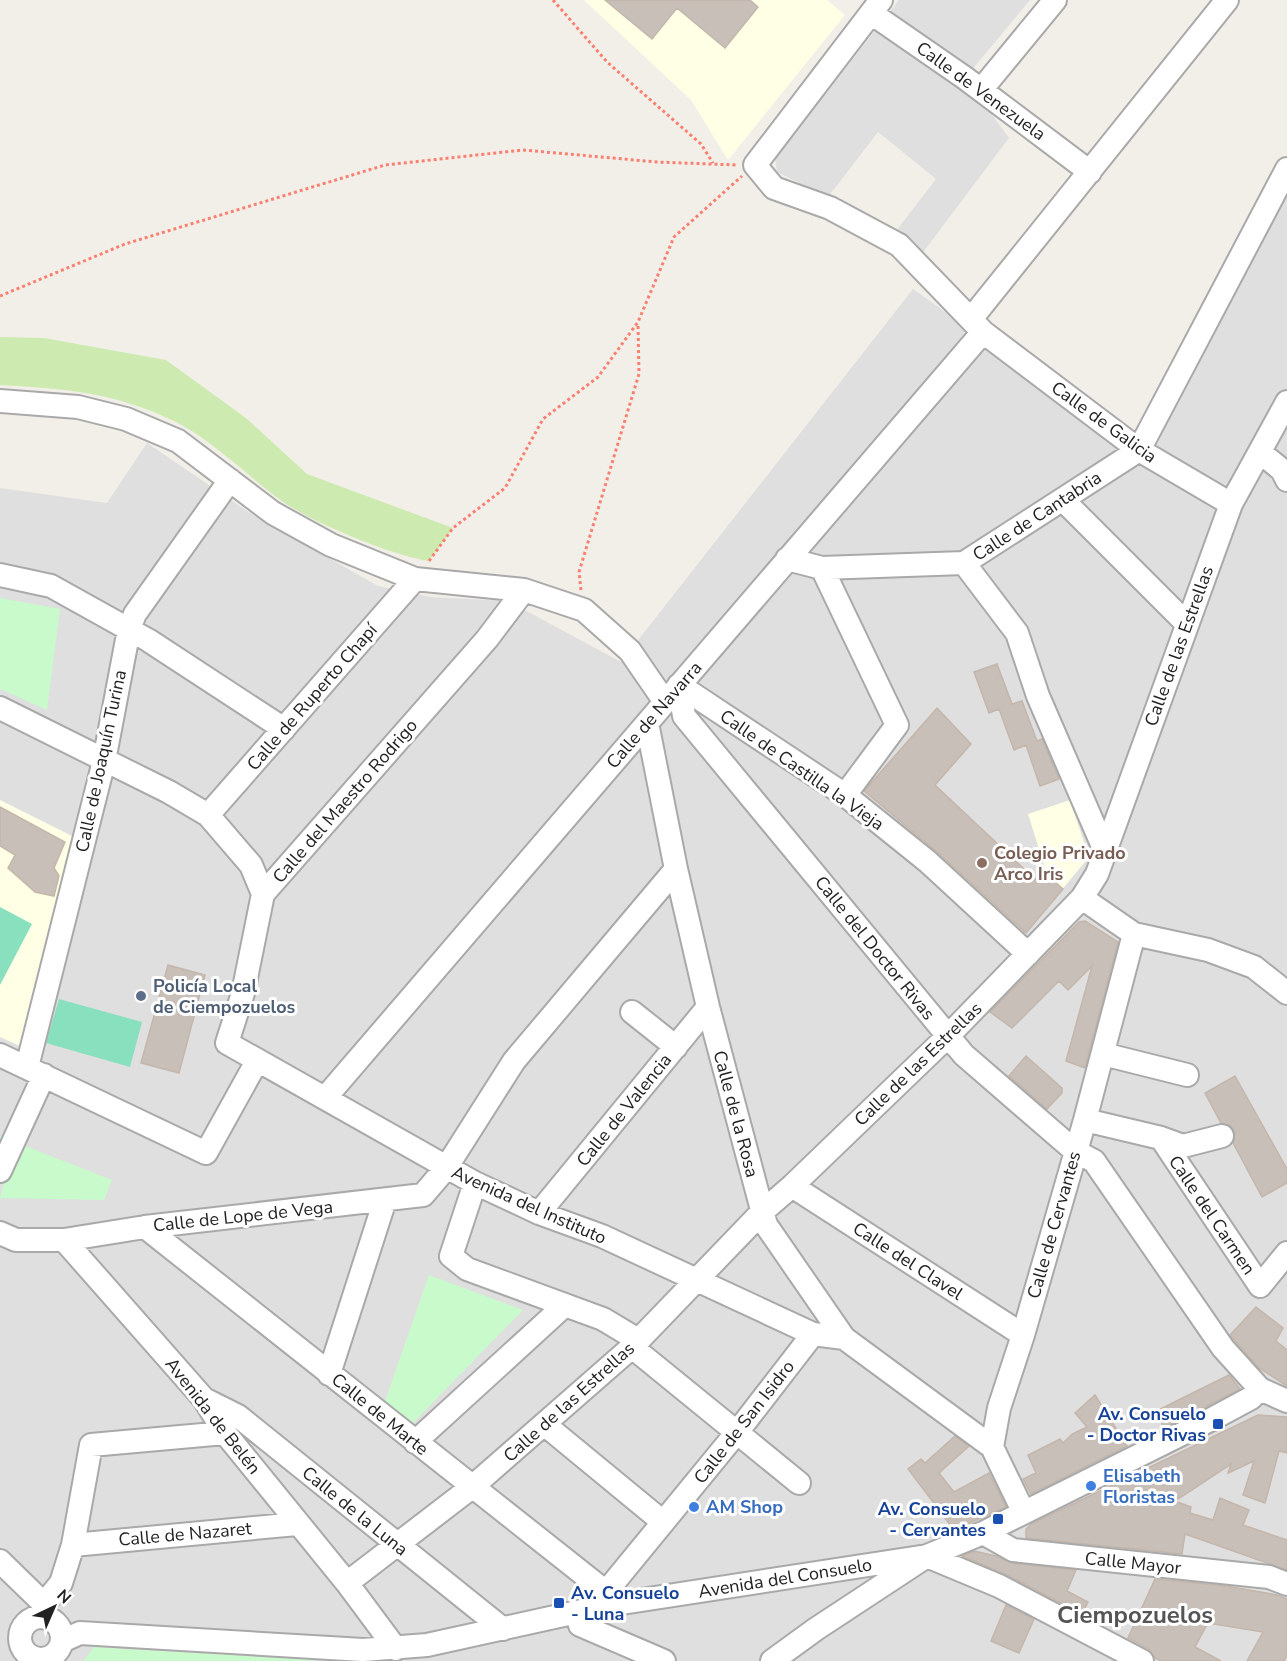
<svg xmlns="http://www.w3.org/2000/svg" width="1287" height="1661" font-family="'Nunito Sans',sans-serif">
	<rect width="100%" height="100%" fill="#f2efe9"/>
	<path fill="#e0dfdf" d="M899,0H1030L965,78L1009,138L921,255L896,231L936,179L878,132L828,197L777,172L775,158Z
		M1287,169V1661H0V488L107,503L147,443L253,515L378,586L431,597L508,601L621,662L913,289L1139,450Z"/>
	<path fill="#ffffe5" d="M584,0H827L845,15L728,160L691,100Z
		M946,796L1036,878L1045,868L1028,814L1070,800L1089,857L1026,933L913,833Z
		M0,800L74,837L24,1048L0,1037Z"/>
	<path fill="#cdebb0" d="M0,337L44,338L166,360L246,418L307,474L453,528L429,561C393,556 313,523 282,501C247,476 215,442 176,422C115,392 66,389 0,385Z"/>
	<path fill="#c8facc" d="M0,598L60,609L47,710L0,689Z
		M0,1136L112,1180L104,1200L0,1198L8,1168L0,1165Z
		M429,1275L523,1310L409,1427L383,1407Z
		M94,1647L315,1660V1661H83Z"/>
	<path fill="#88e0be" d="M0,907L32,924L0,985Z
		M59,999L142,1022L130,1067L46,1043Z"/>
	<path fill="#c7bfb8" stroke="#c4b6ab" stroke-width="1.5" d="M605,0H750L758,7L725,48L677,8L652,39Z
		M997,664L1012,704L1022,701L1037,741L1042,739L1059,779L1040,786L1026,745L1014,750L999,709L989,713L974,672Z
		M937,708L971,744L935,785L1035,879L1043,871L1063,889L1026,933L936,851L864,791Z
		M0,807L65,842L54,868L59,876L54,896L35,892L8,868L15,855L0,846Z
		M1085,921L1118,942L1085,1068L1066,1061L1092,966L1068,990L1059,981L1012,1028L990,1012L1079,922Z
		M168,965L205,975L179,1073L141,1063Z
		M1026,1056L1062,1088V1093L1047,1109L1009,1076Z
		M1235,1076L1287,1169V1183L1262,1197L1233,1143L1235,1132L1231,1126L1221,1123L1205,1093Z
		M1256,1307L1283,1328L1276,1341L1287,1350V1386L1259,1368L1230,1335Z
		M1229,1375L1240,1389L1164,1428L1156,1411Z
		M1095,1395L1127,1446L1031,1494L1023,1479L1036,1473L1028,1455L1060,1439L1063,1443L1072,1434L1087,1427L1075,1413Z
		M1258,1415L1287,1417V1453L1279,1451L1265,1503L1243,1495L1254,1461L1228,1473L1231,1464L1175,1501L1191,1507L1190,1513L1213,1520L1220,1498L1249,1510L1243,1525L1287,1540V1570L1185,1534L1182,1554L1026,1538V1529L1031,1524Z
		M955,1436L969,1446L939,1473L954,1492L989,1473L1006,1507L954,1530L908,1469L921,1459L925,1463Z
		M974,1551L996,1556L1012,1563L1076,1570L1067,1591L1088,1602L1082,1614L1005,1574L962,1556Z
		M1155,1579L1226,1586L1277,1595L1287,1599V1655L1284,1661H1247L1263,1632L1208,1623L1195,1647L1221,1661H1161L1155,1658L1149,1649L1128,1638Z
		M1006,1605L1034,1619L1019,1653L991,1641Z"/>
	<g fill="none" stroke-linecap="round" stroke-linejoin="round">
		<g stroke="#a9a9a9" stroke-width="26">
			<path id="minor" d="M881,0L755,165L774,188L830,208L899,245L983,332L1139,450L1231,504
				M871,13L965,78L1090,172
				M981,90L1055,0
				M971,319L1227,0
				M0,401L78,407L126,419L178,441L273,513L331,545L415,579L524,590L584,610L630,651L665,702
				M1261,453L1282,470L1287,480
				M1063,500L1186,623
				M787,559L822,568L964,563L1139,450L1287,169
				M964,563L1017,633L1038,696L1105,851
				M822,568L897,725L845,795
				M0,575L51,586L148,640L284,729
				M524,590L487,639L263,894L243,993L227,1043L475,1183L539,1213L602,1236L813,1334L844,1338
				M679,685L684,716L948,1036L964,1055L1075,1151L1094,1161L1223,1348L1260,1389L1287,1401
				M679,685L845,795L927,861L1028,954
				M0,708L169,792L208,815L251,865L263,894
				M647,723L676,869L708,1007L766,1225L844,1338L992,1447
				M208,815L415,579
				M1082,898L1134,934L1208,950L1254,967L1287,993
				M632,1012L676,1047
				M1103,1054L1187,1075
				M0,1055L206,1153L257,1061
				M27,1067L104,761L129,629L135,614L230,480
				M325,1098L983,332
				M1085,1120L1161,1138L1260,1286L1287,1253
				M1161,1138L1183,1146L1222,1136
				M0,1171L44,1075
				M475,1183L451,1256L467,1269L603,1319L638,1340
				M792,1186L1023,1335
				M539,1213L708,1007
				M145,1227L606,1592L609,1605
				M0,1233L16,1240H64L204,1399L225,1433L347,1583L396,1649
				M64,1240L145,1227L423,1195L446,1168L514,1061L676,869
				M632,1347L799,1483
				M329,1374L385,1200
				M204,1399L238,1416L503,1629
				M544,1424L663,1522
				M415,1442L565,1305
				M1023,1511L992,1447L999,1408L1023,1335L1085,1120L1134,934
				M983,1533L1013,1550L1269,1577L1287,1584
				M73,1545L297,1524
				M0,1561L44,1604L45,1618
				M347,1583L472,1487L632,1347L762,1212L792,1186L948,1036L1082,898L1097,874L1231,504L1287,402
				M606,1592L738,1431L813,1334
				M44,1604L61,1583L73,1545L91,1445L225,1433
				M577,1612L580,1625L664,1661
				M20 1638a21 21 0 1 1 42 0a21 21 0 1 1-42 0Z
				M62,1641L80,1633L363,1650L427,1645L609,1605L927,1556L983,1533L1212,1419L1251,1398L1260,1389
				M772,1661L816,1629L927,1556L999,1586L1142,1661"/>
		</g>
		<path stroke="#fa8072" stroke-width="3" stroke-dasharray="3 3" stroke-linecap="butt" d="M553,0L607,62L701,144L713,163
			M0,296L125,244L385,165L523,150L657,162L737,165
			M429,561L453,528L505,488L543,419L598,377L638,322L674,237L742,176
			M581,590L579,572L639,374L638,324"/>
		<use href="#minor" stroke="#fff" stroke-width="22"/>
	</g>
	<circle fill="#8d6e63" stroke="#fff" stroke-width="2" cx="982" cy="863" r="6"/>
	<circle fill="#5c6f8a" stroke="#fff" stroke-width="2" cx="141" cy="996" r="6"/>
	<g fill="#1a4fb4" stroke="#fff" stroke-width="2">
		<rect x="1212" y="1418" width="12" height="12" rx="3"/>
		<rect x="992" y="1513" width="12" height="12" rx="3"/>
		<rect x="553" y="1597" width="12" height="12" rx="3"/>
	</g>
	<g fill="#3f7fe0" stroke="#fff" stroke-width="2">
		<circle cx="1091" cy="1486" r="6"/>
		<circle cx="694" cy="1507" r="6"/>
	</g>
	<g text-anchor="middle" stroke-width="6" stroke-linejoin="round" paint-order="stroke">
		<g font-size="18" fill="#222" stroke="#fff">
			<text transform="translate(981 91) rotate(36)" y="6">Calle de Venezuela</text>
			<text transform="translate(1104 422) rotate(36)" y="6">Calle de Galicia</text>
			<text transform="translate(1037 516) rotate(-33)" y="6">Calle de Cantabria</text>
			<text transform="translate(1179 646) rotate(-70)" y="6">Calle de las Estrellas</text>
			<text transform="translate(312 697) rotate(-49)" y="6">Calle de Ruperto Chapí</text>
			<text transform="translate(654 715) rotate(-49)" y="6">Calle de Navarra</text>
			<text transform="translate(101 761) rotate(-78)" y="6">Calle de Joaquín Turina</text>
			<text transform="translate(802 770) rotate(35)" y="6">Calle de Castilla la Vieja</text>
			<text transform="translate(345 801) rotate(-49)" y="6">Calle del Maestro Rodrigo</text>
			<text transform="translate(875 948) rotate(51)" y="6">Calle del Doctor Rivas</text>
			<text transform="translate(918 1064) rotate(-44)" y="6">Calle de las Estrellas</text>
			<text transform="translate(624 1110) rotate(-51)" y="6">Calle de Valencia</text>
			<text transform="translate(736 1114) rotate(75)" y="6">Calle de la Rosa</text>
			<text transform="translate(529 1205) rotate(24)" y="6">Avenida del Instituto</text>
			<text transform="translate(1212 1215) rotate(56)" y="6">Calle del Carmen</text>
			<text transform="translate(243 1216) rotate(-6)" y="6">Calle de Lope de Vega</text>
			<text transform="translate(1054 1225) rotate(-74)" y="6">Calle de Cervantes</text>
			<text transform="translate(908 1261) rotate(33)" y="6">Calle del Clavel</text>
			<text transform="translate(569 1402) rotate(-42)" y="6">Calle de las Estrellas</text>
			<text transform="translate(380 1414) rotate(39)" y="6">Calle de Marte</text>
			<text transform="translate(213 1416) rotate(52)" y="6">Avenida de Belén</text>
			<text transform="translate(744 1422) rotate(-52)" y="6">Calle de San Isidro</text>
			<text transform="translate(355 1511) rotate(39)" y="6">Calle de la Luna</text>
			<text transform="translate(185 1534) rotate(-5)" y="6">Calle de Nazaret</text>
			<text transform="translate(1133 1563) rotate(6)" y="6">Calle Mayor</text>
			<text transform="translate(785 1578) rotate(-9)" y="6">Avenida del Consuelo</text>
		</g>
		<g font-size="18" font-weight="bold" fill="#785e54" stroke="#fff" text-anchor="start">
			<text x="994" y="859">Colegio Privado<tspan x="994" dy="21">Arco Iris</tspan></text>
		</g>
		<g font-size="18" font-weight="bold" fill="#4e5e75" stroke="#fff" text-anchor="start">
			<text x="153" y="992">Policía Local<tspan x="153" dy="21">de Ciempozuelos</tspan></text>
		</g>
		<g font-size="18" font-weight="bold" fill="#164399" stroke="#fff" text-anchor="end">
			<text x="1206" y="1420">Av. Consuelo<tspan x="1206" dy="21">- Doctor Rivas</tspan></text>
			<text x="986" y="1515">Av. Consuelo<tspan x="986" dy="21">- Cervantes</tspan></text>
			<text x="571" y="1599" text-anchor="start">Av. Consuelo<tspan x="571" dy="21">- Luna</tspan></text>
		</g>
		<g font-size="18" font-weight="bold" fill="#366cbe" stroke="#fff" text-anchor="start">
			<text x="1103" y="1482">Elisabeth<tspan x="1103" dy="21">Floristas</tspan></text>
			<text x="706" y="1513">AM Shop</text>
		</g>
		<g font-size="24" font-weight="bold" fill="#555" stroke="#fff">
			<text x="1135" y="1623">Ciempozuelos</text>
		</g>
	</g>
	<g transform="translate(54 1607) rotate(44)" stroke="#ffffff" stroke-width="4.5" paint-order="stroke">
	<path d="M0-4.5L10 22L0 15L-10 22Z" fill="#222222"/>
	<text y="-9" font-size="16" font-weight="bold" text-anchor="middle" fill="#222222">N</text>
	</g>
</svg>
